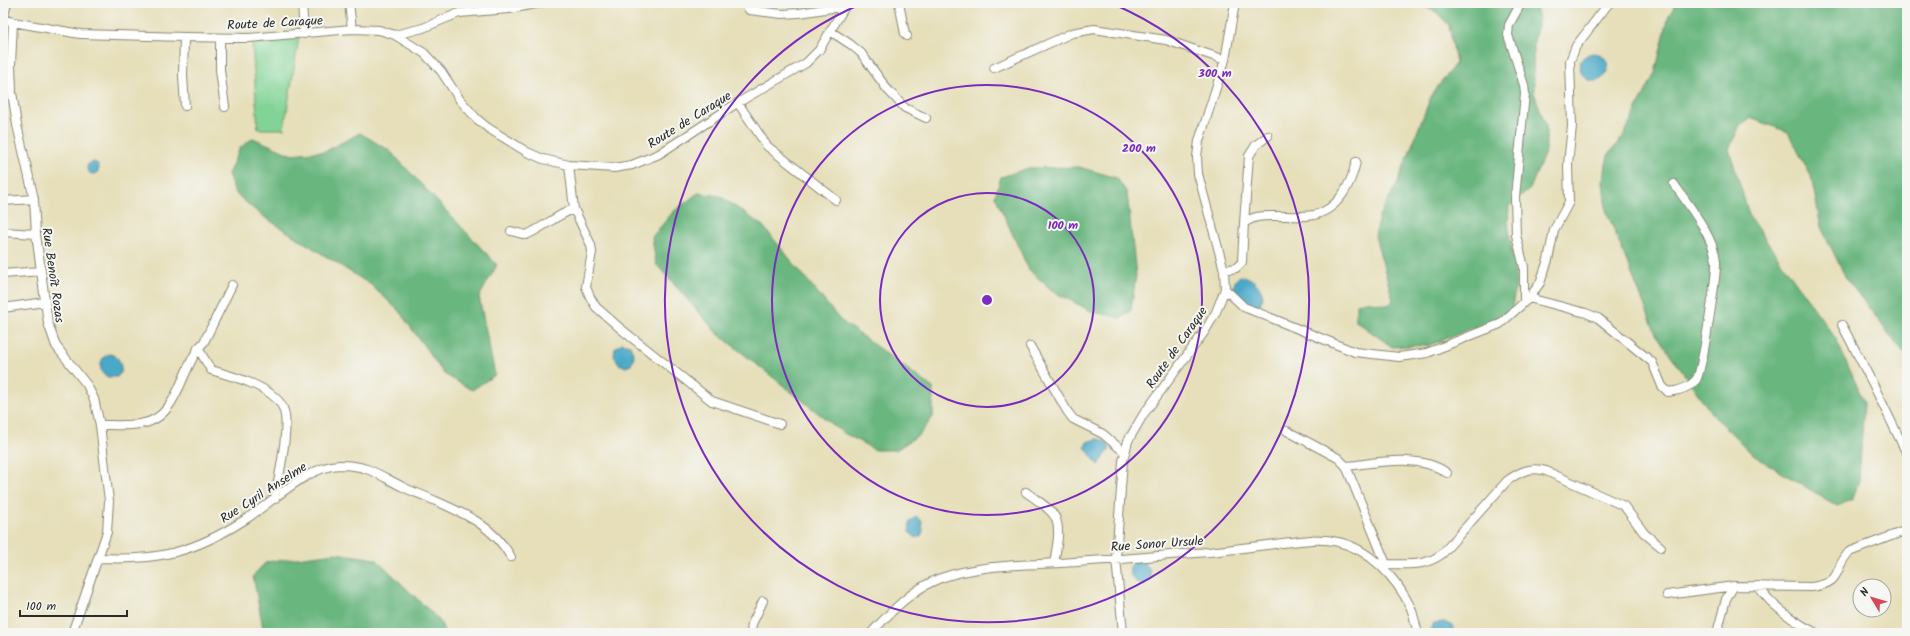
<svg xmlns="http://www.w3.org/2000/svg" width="1910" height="636" font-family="Kalam,sans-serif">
	<rect width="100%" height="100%" fill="#f6f6f2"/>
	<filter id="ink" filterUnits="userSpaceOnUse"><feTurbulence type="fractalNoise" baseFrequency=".025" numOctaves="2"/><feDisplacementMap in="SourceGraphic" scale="8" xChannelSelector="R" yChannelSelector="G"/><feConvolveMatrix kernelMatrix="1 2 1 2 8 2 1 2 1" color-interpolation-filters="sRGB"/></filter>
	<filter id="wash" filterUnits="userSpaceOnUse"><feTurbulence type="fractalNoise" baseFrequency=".012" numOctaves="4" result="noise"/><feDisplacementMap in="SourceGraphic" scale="16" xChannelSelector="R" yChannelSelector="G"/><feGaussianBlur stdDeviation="0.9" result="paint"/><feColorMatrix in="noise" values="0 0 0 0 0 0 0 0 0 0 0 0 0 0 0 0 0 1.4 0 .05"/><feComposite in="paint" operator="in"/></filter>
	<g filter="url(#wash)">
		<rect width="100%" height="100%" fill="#e6dfba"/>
		<path fill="#82d496" stroke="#568060" d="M299,37L284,129H258L252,42Z"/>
		<path fill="#69b67f" stroke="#4a7055" d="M1416,3H1534L1539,17L1533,46L1534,93L1546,126V150L1530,189L1509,206L1508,221L1516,283L1512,308L1496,319L1430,345L1392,347L1356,321V304L1365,301L1389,305L1393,300L1375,236L1379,216L1397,184L1432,94L1456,63L1449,25L1436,12Z
			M1677,3H1907V358L1846,278L1821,227L1811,176L1788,132L1750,118L1740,125L1729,149L1750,218L1836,339L1864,402L1859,480L1853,499L1837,506L1753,455L1712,414L1656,334L1606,210L1603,180L1608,155L1623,137L1655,73L1669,15Z
			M360,133L390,151L497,265L479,297L495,375L472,390L444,374L399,311L371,285L261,215L235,193L228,174L240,148L253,138L290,154L326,151Z
			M1079,167L1117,178L1127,193L1136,275L1131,310L1122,318L1093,312L1054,292L1029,270L995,196L1001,177L1029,168Z
			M698,193L720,196L763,226L840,320L933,388V417L920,434L896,450H875L842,432L717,333L656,264L652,237L673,212Z
			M335,553L376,559L440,621L445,633H264L253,576L266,562Z"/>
		<path fill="#49a9c8" stroke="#3a6a7a" d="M1580 67a14 14 0 1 1 28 0a14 14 0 1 1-28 0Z
			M87 168a6 6 0 1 1 12 0a6 6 0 1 1-12 0Z
			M1240,276C1252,276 1262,287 1263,298L1260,304L1255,307L1246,304L1236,294C1233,287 1233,281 1240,276Z
			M622,343L630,345L634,356L631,365L626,367L619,364L614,356L615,348Z
			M109,354C119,355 122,364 121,373L117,377H108L102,373C99,365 101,357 109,354Z
			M1096,439C1103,439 1108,441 1110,449L1098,465L1085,447L1087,442Z
			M916,516L922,521L923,531L921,536L916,538L909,532L910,522Z
			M1135,560C1146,561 1150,567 1151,578L1144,585C1132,583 1124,569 1135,560Z
			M1444,622L1453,626L1456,633H1428L1434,623Z"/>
	</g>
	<g filter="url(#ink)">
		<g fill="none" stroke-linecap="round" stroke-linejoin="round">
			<g stroke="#888572" stroke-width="10">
				<path id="minor" d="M7,3L3,19L13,22L80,34L184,37L249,38L352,29L379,30L395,35L424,53L441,71L460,100L477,119L488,128L527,152L543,159L569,165L614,168L632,165L659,154L734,105L806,63L819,50L847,3
					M302,3L304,34
					M349,3L352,29
					M745,3L749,10L782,14L799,13L845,6
					M899,3L905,34L907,36
					M1521,3L1509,25L1508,35L1524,85L1525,94L1515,197L1516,235L1524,267V302
					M13,22L11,65L12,92L17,125L34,199L36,234L48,323L56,346L87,385L94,399L100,425L109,501L107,532L72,633
					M830,31L850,44L861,53L887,89L905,108L926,118
					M395,35L423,28L459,13L509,9L541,3
					M184,37L183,76L185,106
					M220,38V70L225,107
					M994,68L1072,33L1094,29L1166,40L1225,60
					M738,103L767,146L836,200
					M569,165L574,209
					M3,201L34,199
					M1244,223L1249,156L1256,145L1268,136
					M511,231L526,235C543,228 556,215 574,209L591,245L592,252L586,287L590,297L596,307L621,329L712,401L780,424
					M3,232L36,234
					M1224,270L1236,268L1242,262L1244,223C1255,215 1264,216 1277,216C1289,216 1302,217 1314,215C1339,209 1351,184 1356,162
					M3,274L41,271
					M1225,289L1244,307L1355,352L1399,357L1427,353L1500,324L1529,298L1540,283L1548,260L1554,230L1569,202L1568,164L1572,126L1570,61L1576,46L1609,3
					M1529,298L1586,313L1598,318L1652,362L1662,386L1668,392C1678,391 1689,388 1696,380C1702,373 1717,274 1716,261C1714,237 1688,204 1674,184
					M3,308L45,302
					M1842,325L1873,384L1907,454
					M1030,346L1067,411L1073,419L1103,434L1124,452
					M198,348L211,370C232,376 274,387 283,408C291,425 278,479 275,499
					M100,425C113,425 127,426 140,424C180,419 180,366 204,342L232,285
					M1287,431L1338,458L1346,466L1386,564
					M1346,466C1377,463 1420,453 1447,473
					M1026,492C1035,499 1052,509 1056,519C1061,532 1056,550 1054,563
					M99,558C159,561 195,552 246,519C271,503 308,466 339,465C368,465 377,474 401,486C410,491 420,494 429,498C463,513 492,524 511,557
					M1386,564C1408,564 1424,567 1442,554L1507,481C1519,472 1531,466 1546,471L1624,506L1644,533L1661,547
					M1758,586C1772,607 1793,621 1816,633
					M1667,595L1734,586L1812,587C1844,582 1832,571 1849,552L1907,530
					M751,633L752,624L763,601
					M871,633C890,613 911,590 938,579C977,565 1019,565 1060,563C1110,560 1160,556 1209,552C1237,549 1264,545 1292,542C1308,540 1323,538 1338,542C1370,549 1396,578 1410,606C1414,614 1415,624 1418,633
					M1123,633L1116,558L1123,461L1128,441L1143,415L1205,331L1216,312L1225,289L1224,270L1198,174L1197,157L1199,141L1225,60L1235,3
					M1717,633L1726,599L1734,586"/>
			</g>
			<use href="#minor" stroke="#fff" stroke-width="8"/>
		</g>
	</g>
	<g fill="none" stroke="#7b2cbf" stroke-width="2">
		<circle cx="987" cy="300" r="107"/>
		<circle cx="987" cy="300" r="215"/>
		<path d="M1113 4A322 322 0 1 1 861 4"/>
	</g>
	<g text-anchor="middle" stroke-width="4" stroke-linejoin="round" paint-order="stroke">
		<g font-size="13" fill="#2b2b2b" stroke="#f6f6f2">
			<text transform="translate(275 22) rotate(-3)" y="5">Route de Caraque</text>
			<text transform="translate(689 119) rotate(-32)" y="5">Route de Caraque</text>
			<text transform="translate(54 275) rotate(82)" y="5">Rue Benoît Rozas</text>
			<text transform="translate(1176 347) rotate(-55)" y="5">Route de Caraque</text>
			<text transform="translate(263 492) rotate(-33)" y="5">Rue Cyril Anselme</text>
			<text transform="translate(1157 543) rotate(-4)" y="5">Rue Sonor Ursule</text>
		</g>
	</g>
	<circle cx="987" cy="300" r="6" fill="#7b2cbf" stroke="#f6f6f2" stroke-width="2"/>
	<g font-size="12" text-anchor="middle" font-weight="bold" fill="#7b2cbf" stroke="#f6f6f2" stroke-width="4" stroke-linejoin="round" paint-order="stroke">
		<text x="1215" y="77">300 m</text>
		<text x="1139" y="152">200 m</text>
		<text x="1063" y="229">100 m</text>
	</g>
	<rect width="1910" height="636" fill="none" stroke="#f6f6f2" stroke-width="16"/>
	<g transform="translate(1872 598) rotate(308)"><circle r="19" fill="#f6f6f2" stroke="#a5a5a2"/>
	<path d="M0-3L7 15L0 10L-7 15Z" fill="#d1495b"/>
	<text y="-6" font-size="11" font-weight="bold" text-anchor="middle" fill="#2b2b2b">N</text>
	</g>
	<path d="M20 610v6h107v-6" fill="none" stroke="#2b2b2b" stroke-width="2"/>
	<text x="26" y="610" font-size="12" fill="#2b2b2b" stroke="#f6f6f2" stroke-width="3" paint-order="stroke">100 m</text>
</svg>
